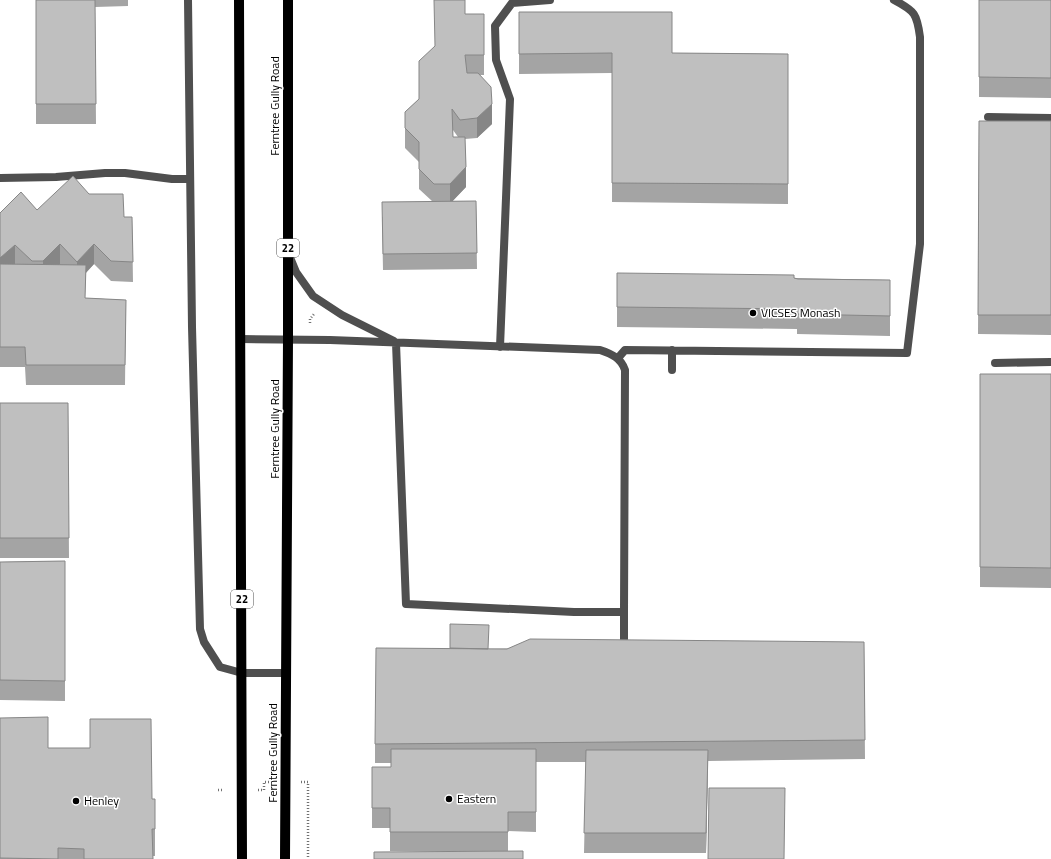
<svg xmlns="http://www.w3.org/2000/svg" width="1051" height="859" font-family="'Titillium Web',sans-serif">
	<rect width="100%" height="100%" fill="#fff"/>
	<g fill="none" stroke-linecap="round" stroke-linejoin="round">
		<path stroke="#717171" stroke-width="2.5" stroke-dasharray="1 2" stroke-linecap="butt" d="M310,323V319L314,314
			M301,782H308V859
			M218,790H224
			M258,790H264V782H271"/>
		<path stroke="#4f4f4f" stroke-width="8" d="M188,0L192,327L200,629L204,642L220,667L242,673H287
			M988,117L1051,118
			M0,178L56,177L105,173H125L172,179H190
			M289,255L296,272L313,296L342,315L394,341
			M241,339L330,340L600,350C612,354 621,358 625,370L624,612H574L406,604L396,343
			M500,347L510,99L496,60L495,26L512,3L550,0
			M618,358L625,350L907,353L920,244V37C917,14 915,11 894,0
			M995,363L1051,362
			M672,370V350
			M622,648H624V612"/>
		<path stroke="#000" stroke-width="10" d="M239,0L242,859
			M285,859L288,339V0"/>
	</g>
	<path fill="#a4a4a4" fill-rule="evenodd" d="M36,0H128V6L95,7L96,124H36Z
		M979,0H1051V98L979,97Z
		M519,12L672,53L788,54V204L612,202V73L519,74Z
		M465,14H484V75H479L492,124L477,138L465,139L466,187L452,201H476L477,269L383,270L382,217L432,201L419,189V162L405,148V112L419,99ZM453,130L458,137H453Z
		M979,121H1051V335L978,334Z
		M89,194L124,217H132L133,282L111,281L94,264L86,273L85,298L126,300L125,385H26L25,367H0V213L37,210Z
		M794,278L890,280V336L797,334V329L617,327V307Z
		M980,374H1051V588L980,587Z
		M0,403H68L69,558H0Z
		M65,561V701L0,700V562Z
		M864,642L865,759L708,761L706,853H584L586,762H536V832L508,831V851H390V828H372V767H391V763H375V744L488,649Z
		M0,718L48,748L152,799H155V856H153V859H0Z"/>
	<path fill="#868686" d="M492,104V124L477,138V118Z
		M466,167V187L450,204V184Z
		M60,244V264L43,281V261Z
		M94,244V264L77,282V262Z
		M15,245V265L0,278V258Z
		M708,750V770L706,853V833Z"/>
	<path fill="#bfbfbf" stroke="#868686" d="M36,0H95L96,104H36Z
		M434,0H465V14H484V55H465L467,73H478L491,87L492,104L477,118L460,120L452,109L453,137H465L466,167L450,184H434L419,169V142L405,128V112L419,99V61L435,46Z
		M979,0H1051V78L979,77Z
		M519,12H672V53L788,54V184L612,183V53L519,54Z
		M979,121H1051V315H978Z
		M73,176L89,194H123L124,217H132L133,262L111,261L94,244L77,262L60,244L43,261H32L15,245L0,258V213L21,192L37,210Z
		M476,201L477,253L383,254L382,202Z
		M0,264L86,265L85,298L126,300L125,365H26L25,347H0Z
		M617,273L794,275V278L798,279L890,280V316L797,314V309L617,307Z
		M980,374H1051V568L980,567Z
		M0,403H68L69,538H0Z
		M65,561V681L0,680V562Z
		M450,624L489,625L488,649L450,648Z
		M530,639L864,642L865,740L375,744L376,648L507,649Z
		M48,717V748H90V719H151L152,799H155V829H152L153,859H84V849L58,848V859L0,858V718Z
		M391,749H536V812H508V832H390V808H372V767H391Z
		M586,750H708L706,833H584Z
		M709,788H785L784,859H708Z
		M523,851V859H374V852Z"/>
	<g fill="#000" stroke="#fff" stroke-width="1.5">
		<circle cx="753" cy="313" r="4"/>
		<circle cx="449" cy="799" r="4"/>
		<circle cx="76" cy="801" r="4"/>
	</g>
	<g text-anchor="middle" stroke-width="3" stroke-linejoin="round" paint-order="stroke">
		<g fill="#fff" stroke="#4c4c4c" stroke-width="1">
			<rect x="277" y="239" width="22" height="18" rx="3"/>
			<rect x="231" y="590" width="22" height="18" rx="3"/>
		</g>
		<g font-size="11" font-weight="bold" fill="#000">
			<text x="288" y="252">22</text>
			<text x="242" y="603">22</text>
		</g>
		<g font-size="12" fill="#000" stroke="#fff">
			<text transform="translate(275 106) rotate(-90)" y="4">Ferntree Gully Road</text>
			<text transform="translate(275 429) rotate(-90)" y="4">Ferntree Gully Road</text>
			<text transform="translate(273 753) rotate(-90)" y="4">Ferntree Gully Road</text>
		</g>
		<g font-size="12" fill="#000" stroke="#fff" text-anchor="start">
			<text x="761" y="317">VICSES Monash</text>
			<text x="457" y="803">Eastern</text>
			<text x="84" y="805">Henley</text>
		</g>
	</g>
</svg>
